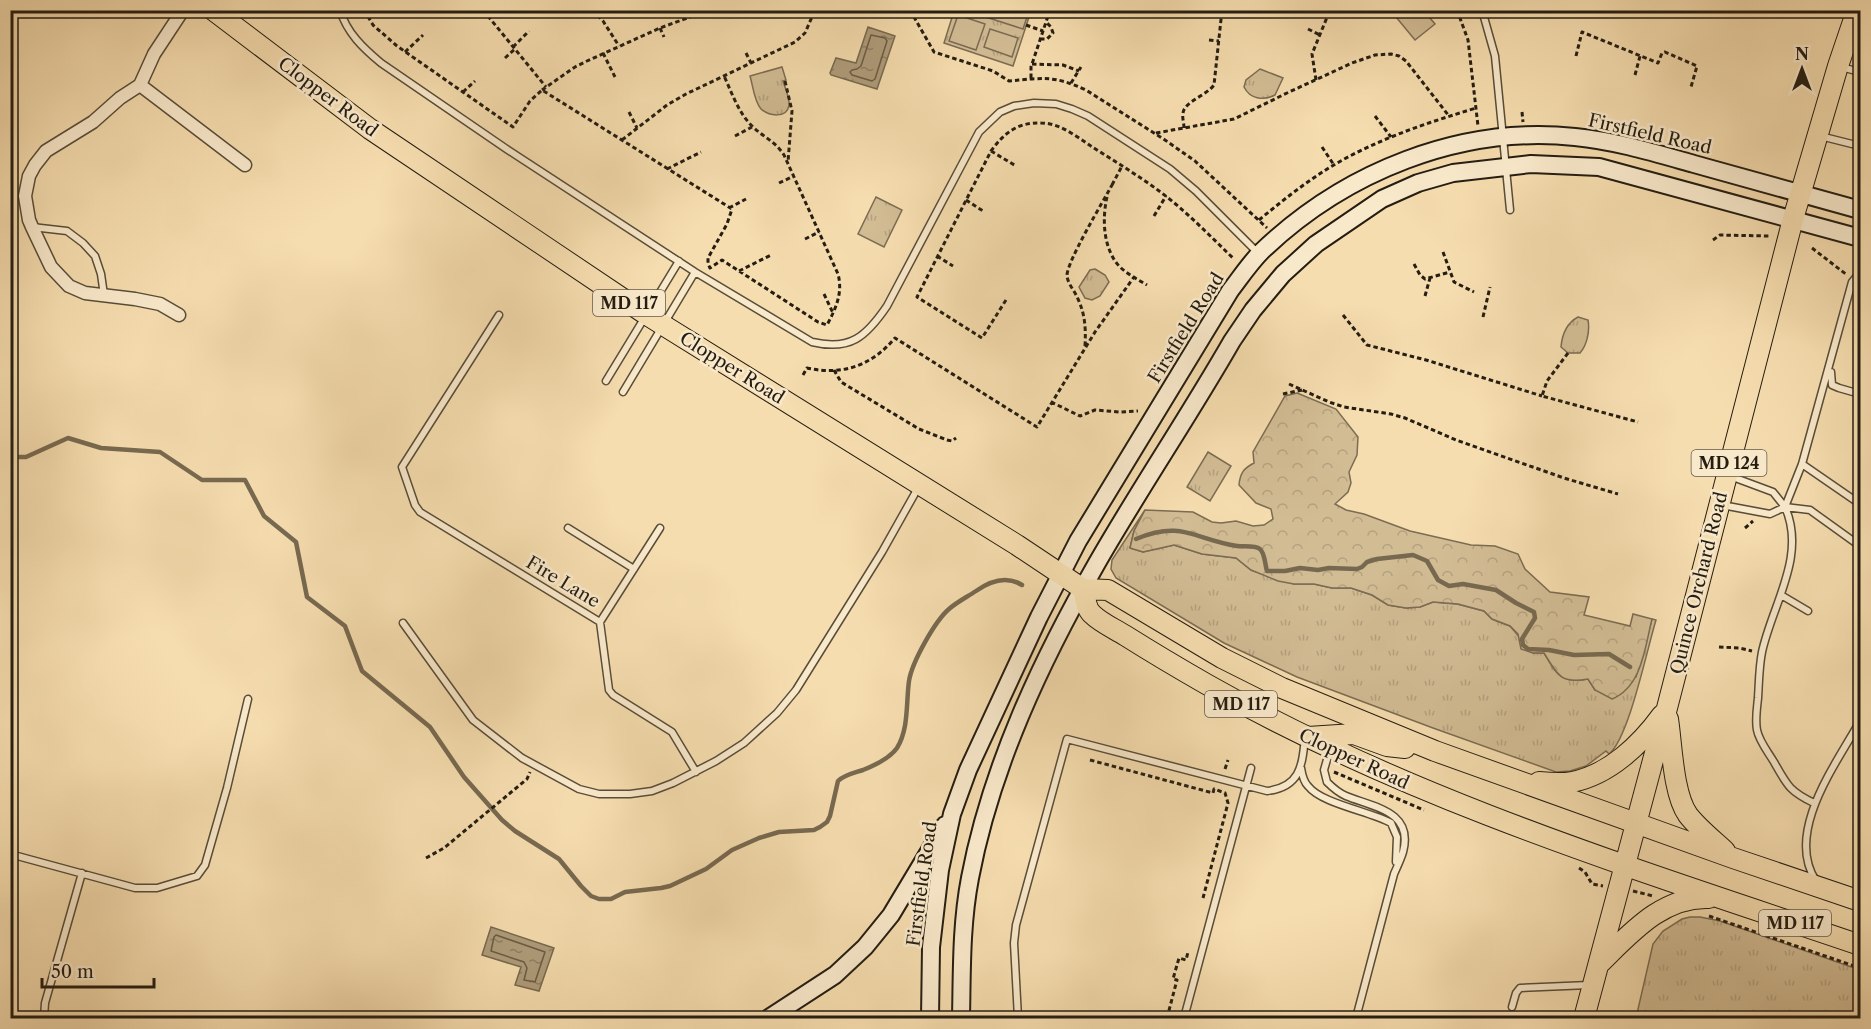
<svg xmlns="http://www.w3.org/2000/svg" width="1871" height="1029" font-family="'Libre Caslon Text',serif">
	<defs>
		<pattern id="grass-tufts" width="24" height="20" patternUnits="userSpaceOnUse" patternTransform="scale(1.5)"><rect width="24" height="20" fill="#d2bc94"/><path d="M3 7l-1-3M5 7V3M7 7l1-3M15 17l-1-3M17 17v-4M19 17l1-3" fill="none" stroke="#b4a17f"/></pattern>
		<pattern id="forest-crowns" width="20" height="18" patternUnits="userSpaceOnUse" patternTransform="scale(1.5)"><rect width="20" height="18" fill="#d2bc94"/><path d="M2 6a3 3 0 1 1 6 0M12 15a3 3 0 1 1 6 0" fill="none" stroke="#b4a17f"/></pattern>
		<pattern id="water-ripples" width="26" height="14" patternUnits="userSpaceOnUse" patternTransform="scale(1.5)"><rect width="26" height="14" fill="#af9c7a"/><path d="M2 4q2-2 4 0t4 0M15 11q2-2 4 0t4 0" fill="none" stroke="#8e7f63"/></pattern>
	</defs>
	<rect width="100%" height="100%" fill="#f6ddaf"/>
	<filter id="stains"><feTurbulence type="fractalNoise" baseFrequency=".00333" numOctaves="4"/><feColorMatrix values="0 0 0 0 .2 0 0 0 0 .09 0 0 0 0 .02 0 0 0 .5 -.17"/></filter>
	<radialGradient id="worn" r=".72"><stop offset=".6" stop-color="#630" stop-opacity="0"/><stop offset="1" stop-color="#630" stop-opacity=".3"/></radialGradient>
	<path fill="url(#grass-tufts)" stroke="#7b6c53" stroke-width="1.5" d="M954,11H1031L1013,66L944,43Z
		M782,67L786,80L783,81C785,88 790,98 789,105C787,119 769,116 761,109C754,101 753,86 750,76Z
		M1260,69L1283,78L1275,95C1263,101 1250,99 1244,87L1246,80Z
		M876,197L902,210L884,247L858,234Z
		M1095,269L1105,275L1109,282L1100,296L1092,300L1085,298L1079,287L1090,270Z
		M1578,317L1588,320C1590,331 1587,345 1580,353H1568L1561,347C1562,335 1567,323 1578,317Z
		M1208,452L1231,466L1210,501L1187,487Z
		M1145,510L1134,531L1130,548L1143,552L1174,545L1202,554L1236,558L1251,570L1294,584H1314L1332,588H1351L1372,595L1388,605L1406,608L1420,607L1433,602L1457,604L1484,611L1492,619L1510,626L1533,653H1544C1557,675 1561,684 1588,679L1595,690L1636,677L1652,619L1656,620C1647,649 1629,738 1609,754L1606,751L1586,766L1570,771L1556,772L1433,728L1297,677L1224,643L1116,578L1111,569L1112,560Z
		M1690,917H1700L1720,921L1860,970V1018H1636L1653,944L1663,931L1682,919Z"/>
	<path fill="url(#forest-crowns)" stroke="#7b6c53" stroke-width="1.5" d="M1297,393L1336,409L1358,437L1357,455L1349,472L1351,483L1348,492L1335,504L1346,510L1364,514L1410,531L1471,545L1495,546L1518,554L1525,569L1550,592L1589,597L1584,615L1630,626L1633,614L1652,619C1645,647 1642,687 1612,699L1595,690L1588,679C1560,684 1558,675 1544,653H1533L1521,649L1518,634L1510,626L1492,619L1484,611L1458,604L1433,602L1420,607L1406,608L1388,605L1372,595L1351,588H1332L1314,584H1294L1278,581L1251,570L1236,558L1202,554L1174,545L1143,552L1130,548L1134,531L1145,510L1193,512L1212,522L1221,523L1236,521L1253,526L1264,525L1273,519L1271,509L1256,503L1239,485C1240,473 1244,468 1254,463L1253,452L1285,396Z"/>
	<path fill="#d2bc94" stroke="#7b6c53" stroke-width="1.5" d="M967,11H1029L1023,29Z
		M1391,11H1424L1435,24L1415,40Z
		M958,15L985,24L976,50L949,41Z
		M990,29L1018,38L1012,57L984,47Z"/>
	<path fill="url(#water-ripples)" stroke="#776950" stroke-width="1.5" d="M868,27L895,36L877,89L831,75L830,73L836,58L856,63Z
		M491,927L554,948L539,991L515,985L521,967L482,955Z"/>
	<g fill="none" stroke-linecap="round" stroke-linejoin="round">
		<path stroke="#6a5c46" stroke-width="1.5" d="M871,35L885,38L887,41L875,79L872,81L852,75L850,72L852,70L857,69L861,66Z
			M496,935L545,952L535,982L524,980L527,968L524,962L491,951L494,937Z"/>
		<path stroke="#776950" stroke-width="4.5" d="M10,457H26L68,438L101,448L160,452L202,480H245L264,516L296,542L307,597L345,626L362,671L430,727L464,777L502,820L515,831L559,859L581,886L591,896L599,899H611L625,892L661,888L670,886L706,869L732,850L759,838L779,832L814,830L820,827L827,822L830,816L838,781C844,775 854,773 863,770C873,766 890,758 897,748C909,729 906,702 909,681C912,662 935,621 949,609C957,602 967,597 976,591C990,581 1006,575 1022,585
			M1136,539C1182,520 1194,539 1237,546C1243,547 1255,545 1260,549C1265,553 1265,565 1267,571H1285L1300,568L1318,570L1329,568L1357,569L1362,567L1367,562L1377,559L1413,555L1427,561L1438,580L1449,586L1463,584L1496,590L1516,603L1534,612L1535,618L1522,639L1523,645L1528,649L1549,650L1574,655L1609,654L1630,667"/>
		<g stroke="#584d39" stroke-width="9">
			<path id="lane" d="M340,10C347,33 363,48 381,63L508,150L695,272L812,342C850,351 866,337 887,306L979,132L1000,112L1014,106L1034,103L1056,104L1072,109L1088,116L1170,169L1196,191L1259,254
				M1482,10L1495,56L1510,210
				M1841,67L1860,72
				M1820,136L1860,146
				M32,227L67,231L83,243L95,256L101,274L104,295
				M499,315L402,467L415,505L420,512L600,622L609,690L613,695L672,732L696,772
				M1831,372L1832,385L1839,388L1860,394
				M606,381L679,261
				M623,392L695,272
				M1802,464L1860,504
				M1730,476L1773,492L1785,507
				M1722,505L1770,514L1785,507L1810,510L1860,546
				M568,528L634,569
				M1781,595L1808,611
				M600,622L660,528
				M403,623L473,720L522,758L579,789L599,794H630L652,791L673,783L716,761L744,743L777,713L796,690L882,552L918,488
				M1330,749L1324,770L1327,782C1333,788 1339,793 1346,796C1373,807 1414,811 1403,852C1401,859 1397,867 1394,874L1356,1018
				M1301,768C1302,774 1303,781 1308,786C1322,804 1369,811 1391,823L1397,837L1396,862
				M1814,803C1789,791 1787,785 1774,762C1768,752 1759,741 1757,730C1755,720 1757,708 1758,698C1759,683 1759,667 1762,652C1772,605 1807,556 1785,507L1802,464L1852,282L1856,277L1860,276
				M10,854L135,888H157L197,876L205,865L227,788L248,699
				M1816,881C1784,832 1837,763 1860,721
				M1512,1007L1516,993L1520,988L1589,985
				M44,1018L45,1003L82,873
				M1018,1018L1014,943L1016,925L1067,739L1267,791C1301,787 1302,765 1305,738
				M1184,1018L1251,768"/>
		</g>
		<g stroke="#584d39" stroke-width="15">
			<path id="street" d="M140,85L245,165
				M179,315L160,304L135,299L85,293L69,286L51,267L32,227L29,220L25,196L29,176L35,165L46,151L93,122L120,98L140,85L154,54L183,10"/>
		</g>
		<g stroke="#241d12" stroke-width="20">
			<path id="secondary" d="M769,1018L835,975L865,947L891,915L945,825
				M930,1018L931,947L940,870L952,814L968,770L1039,617L1078,541L1230,291C1240,278 1250,263 1261,252C1344,172 1460,125 1575,137C1616,141 1655,153 1694,164C1750,179 1805,195 1860,210
				M961,1018C962,971 961,925 970,878C991,767 1041,661 1097,563C1140,488 1189,416 1232,341L1253,310L1283,274L1316,244L1382,199L1418,183L1453,173L1531,164L1599,167L1860,238"/>
		</g>
		<g stroke="#241d12" stroke-width="22">
			<path id="primary" d="M213,10L370,129L647,315L1017,545L1083,589L1108,590L1222,658L1282,688L1435,751L1733,858L1860,901
				M1083,589C1085,596 1086,609 1092,614C1101,623 1115,629 1126,636C1153,653 1180,669 1208,685C1413,801 1639,870 1860,945
				M1668,719C1672,745 1673,794 1688,815C1698,828 1712,839 1725,851
				M1308,737L1354,734L1387,746L1405,748
				M1539,782C1550,783 1561,784 1572,782C1609,775 1641,744 1662,715
				M1599,964C1630,934 1662,896 1709,898
				M1584,1018L1667,708L1793,219L1838,66L1857,10"/>
		</g>
		<path stroke="#241d12" stroke-width="3" stroke-dasharray="4.5 3" stroke-linecap="butt" d="M364,10L373,25L397,46L513,127L530,101L542,90L732,209L727,224L708,258V264L710,268L722,260L818,322L827,325C836,308 843,293 838,274L784,155C775,141 763,137 752,126C738,112 732,93 724,76
			M483,10L546,87
			M592,10L603,21L619,46
			M728,10L731,18
			M910,10L934,52L993,71L1009,81C1042,78 1054,75 1086,90L1165,140L1195,161L1267,228
			M1457,10L1468,40L1478,126
			M453,12L454,10
			M1118,17L1120,10
			M1026,25L1043,31
			M660,28L664,37
			M1308,29L1320,35
			M1040,39H1047L1053,33L1051,27L1046,22
			M1209,40L1219,41
			M513,47L529,31
			M405,52L423,35
			M603,53L615,77
			M746,53L751,63
			M1576,56L1582,32L1658,63L1662,53L1665,52L1697,66L1691,87
			M505,58L515,49
			M1032,64L1063,65L1079,71
			M1635,75L1640,56
			M1031,78V67L1050,10
			M1316,80L1312,54L1330,10
			M785,81L792,111L788,162
			M1071,83L1081,67
			M542,90L575,67L587,61L660,28L709,10
			M463,92L475,81
			M629,112L637,128
			M1522,112L1523,122
			M1375,116L1391,137
			M1184,128C1184,123 1182,118 1183,113C1184,102 1207,95 1214,85L1222,10
			M1156,133L1234,119L1287,93L1352,63L1375,55L1391,54L1399,56L1406,61L1449,116
			M735,136L752,127
			M622,140L667,105L686,94L795,42L805,33L815,10
			M1322,147L1334,165
			M991,151L1016,166
			M667,169L701,152
			M779,183L794,176
			M1112,185L1122,166
			M1107,197C1102,219 1103,248 1119,266C1127,274 1137,279 1147,285
			M966,200L983,211
			M729,208L746,199
			M1154,216L1166,196
			M1259,220C1288,196 1317,173 1350,156C1390,135 1433,121 1476,108
			M805,239L819,232
			M1713,240L1720,235L1769,236
			M1812,248L1847,275
			M1443,252L1454,282L1474,292
			M937,256L953,266
			M1414,264L1420,275L1425,279L1450,272
			M739,271L771,255
			M824,294L833,313
			M1425,296L1430,278
			M1006,300L982,338L917,297L991,151C1004,133 1018,122 1041,123C1061,123 1078,138 1094,148C1119,164 1144,179 1167,197C1191,216 1212,238 1234,259
			M1343,315L1367,345L1426,360L1542,396
			M1483,317L1490,287
			M1085,346C1086,328 1085,313 1077,297C1074,290 1068,284 1067,276C1066,263 1104,200 1112,185
			M1568,353L1547,381L1542,396L1638,422
			M834,370L841,382L919,429L947,440L952,441L956,438
			M803,375L807,368C844,376 872,365 895,338L1037,427L1095,332L1134,277
			M1289,384L1329,402L1344,407L1391,414L1405,418L1456,440L1564,478L1618,494
			M1283,394L1302,390
			M1051,402L1080,416L1095,410L1120,412L1138,411
			M1745,528L1753,521
			M1719,647L1739,648L1752,651
			M1090,760L1213,793L1214,789L1225,793L1228,803L1203,898
			M1225,769L1228,760
			M1334,772L1424,810
			M426,858L444,848L527,779L530,772
			M1579,868L1585,872L1592,884L1603,886
			M1633,891L1653,896
			M1709,916L1860,968
			M1196,1014L1214,1018
			M1167,1018L1177,980L1173,979L1179,958L1186,960L1188,952"/>
		<use href="#lane" stroke="#f9e9cb" stroke-width="6"/>
		<use href="#street" stroke="#f9e9cb" stroke-width="12"/>
		<use href="#secondary" stroke="#f9e9cb" stroke-width="16"/>
		<use href="#primary" stroke="#f6ddaf" stroke-width="20"/>
	</g>
	<g text-anchor="middle" stroke-width="5" stroke-linejoin="round" paint-order="stroke">
		<g fill="#f9e9cb" stroke="#645a4a" stroke-width="1.5">
			<rect x="593" y="290" width="72" height="26" rx="4.5"/>
			<rect x="1691.5" y="450" width="75" height="26" rx="4.5"/>
			<rect x="1205" y="691" width="72" height="26" rx="4.5"/>
			<rect x="1759" y="910" width="72" height="26" rx="4.5"/>
		</g>
		<g font-size="16" font-weight="bold" fill="#241d12">
			<text x="629" y="309">MD 117</text>
			<text x="1729" y="469">MD 124</text>
			<text x="1241" y="710">MD 117</text>
			<text x="1795" y="929">MD 117</text>
		</g>
		<g font-size="18" fill="#241d12" stroke="#f9e9cb">
			<text transform="translate(328 97) rotate(37)" y="6">Clopper Road</text>
			<text transform="translate(1650 134) rotate(13)" y="6">Firstfield Road</text>
			<text transform="translate(1186 328) rotate(-58)" y="6">Firstfield Road</text>
			<text transform="translate(732 368) rotate(32)" y="6">Clopper Road</text>
			<text transform="translate(563 582) rotate(31)" y="6">Fire Lane</text>
			<text transform="translate(1699 583) rotate(-76)" y="6">Quince Orchard Road</text>
			<text transform="translate(1354 759) rotate(25)" y="6">Clopper Road</text>
			<text transform="translate(922 884) rotate(-82)" y="6">Firstfield Road</text>
		</g>
	</g>
	<rect width="1871" height="1029" fill="none" stroke="#f6ddaf" stroke-width="36"/>
	<rect x="12" y="12" width="1847" height="1005" fill="none" stroke="#241d12" stroke-width="3"/>
	<rect x="18" y="18" width="1835" height="993" fill="none" stroke="#241d12" stroke-width="1.5"/>
	<g transform="translate(1802 69)" stroke="#f9e9cb" stroke-width="4.5" paint-order="stroke">
	<path d="M0-4.5L10 22L0 15L-10 22Z" fill="#241d12"/>
	<text y="-9" font-size="16" font-weight="bold" text-anchor="middle" fill="#241d12">N</text>
	</g>
	<path d="M42 978v9h112v-9" fill="none" stroke="#241d12" stroke-width="3"/>
	<text x="51" y="978" font-size="18" fill="#241d12" stroke="#f9e9cb" stroke-width="4.5" paint-order="stroke">50 m</text>
	<rect width="100%" height="100%" filter="url(#stains)"/>
	<rect width="100%" height="100%" fill="url(#worn)"/>
</svg>
